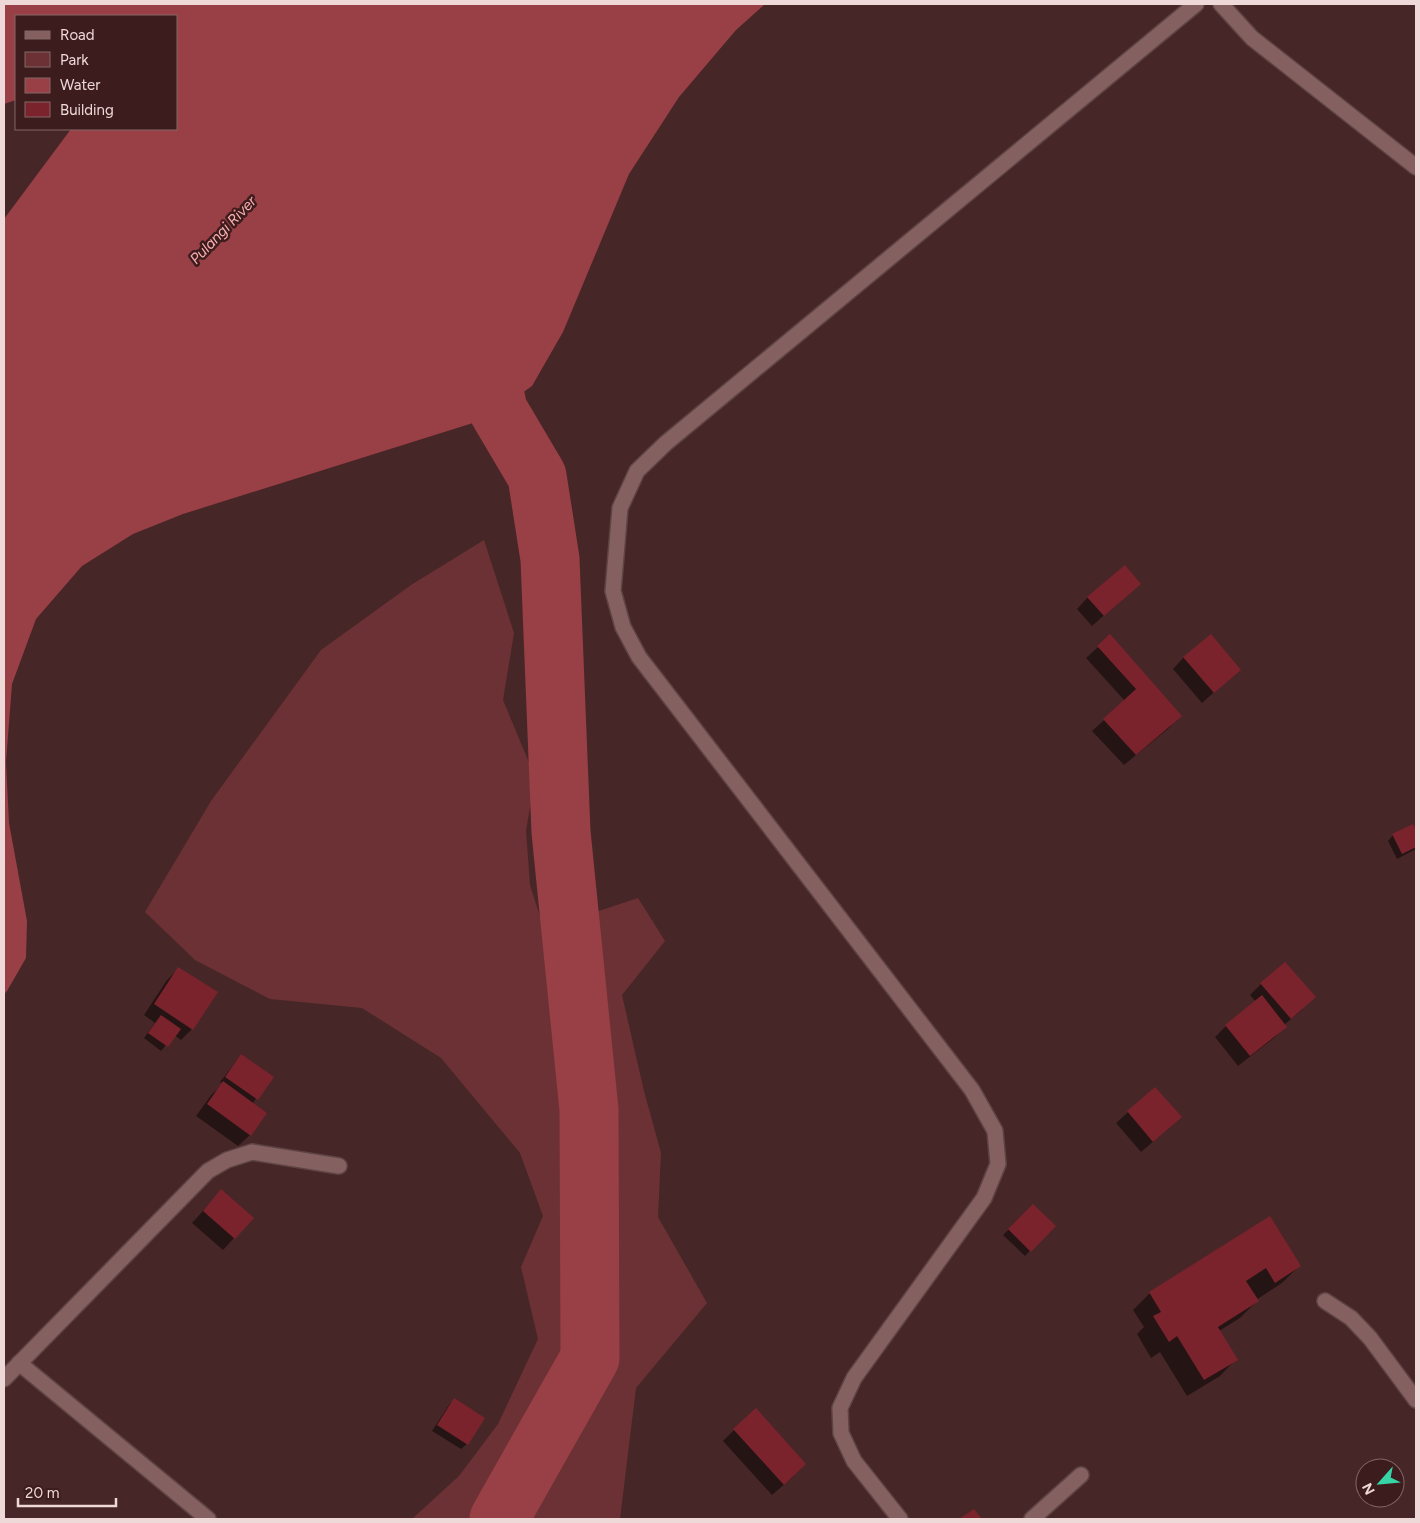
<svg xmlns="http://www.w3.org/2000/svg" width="1420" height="1523" font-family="Figtree,sans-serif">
	<rect width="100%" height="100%" fill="#472627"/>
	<path fill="#6c3134" d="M484,540L514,633L503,700L535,777L526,831L530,885L544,929L638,898L665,941L622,995L644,1091L661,1153L658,1217L707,1303L636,1388L620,1519H412L459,1476L498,1424L538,1339L521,1267L543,1216L520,1153L441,1058L362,1008L270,999L195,960L145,912L211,801L321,650L411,585Z"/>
	<path fill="#993f46" d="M4,4H765L736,30L679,97L629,174L563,332L532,386L498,410L473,423L183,514L133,534L82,566L36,619L12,684L6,762L9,823L27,921L26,958L7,991L4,994V219L71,129H176V16H16V100L4,104Z"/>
	<path fill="#0007" d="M1139,584L1092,626L1077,609L1088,597Z
		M1110,636L1180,716L1169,728L1124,765L1092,731L1125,701L1086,658Z
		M1184,657L1239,670L1202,703L1173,669Z
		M1412,826L1416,833V849L1397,859L1388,841L1393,835Z
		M178,969L192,1029L181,1040L174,1035L161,1051L144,1038L155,1023L144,1015L167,980Z
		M1261,984L1303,1009L1284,1025L1285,1027L1274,1038L1238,1066L1215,1037L1226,1026L1256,1002L1250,995Z
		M241,1055L272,1078L252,1104L265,1113L250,1135L238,1146L196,1116L212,1094L223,1084L220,1082Z
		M1155,1088L1169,1128L1141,1152L1116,1123Z
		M221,1191L234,1238L223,1250L192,1223Z
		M1033,1206L1054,1226L1025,1256L1003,1235Z
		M1270,1218L1299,1266L1282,1283L1256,1300L1257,1301L1240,1318L1219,1331L1236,1359L1220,1376L1187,1396L1160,1352L1151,1358L1137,1334L1144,1327L1133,1310L1150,1293Z
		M454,1400L467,1444L461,1449L432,1431L449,1405Z
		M734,1430L794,1476L772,1495L723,1441Z"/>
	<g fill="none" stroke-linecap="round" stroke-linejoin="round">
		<path stroke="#993f46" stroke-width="59" d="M482,331L498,410L537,476L550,559L561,832L589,1110L590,1358L499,1519"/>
	</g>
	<path fill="#7b232d" d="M1125,565L1141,584L1104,616L1087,597Z
		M1110,634L1182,716L1136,755L1103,719L1136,689L1097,646Z
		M1211,634L1241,670L1214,693L1183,657Z
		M1413,824L1416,830V847L1402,854L1392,834Z
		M1285,962L1316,997L1291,1019L1260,983Z
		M178,967L218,992L193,1030L154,1004Z
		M1262,995L1287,1027L1250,1056L1225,1025Z
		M161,1015L181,1029L168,1047L148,1033Z
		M241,1054L274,1077L258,1100L225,1077Z
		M223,1081L267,1113L251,1136L207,1104Z
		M1155,1087L1182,1117L1153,1142L1127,1111Z
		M221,1189L254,1218L235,1239L203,1211Z
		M1033,1204L1056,1226L1031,1252L1008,1229Z
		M1270,1216L1301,1266L1275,1283L1266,1268L1246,1281L1259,1301L1218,1327L1238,1360L1204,1380L1177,1336L1169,1342L1153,1316L1161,1312L1149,1292Z
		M454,1398L485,1418L468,1445L437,1425Z
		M756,1408L806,1464L784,1485L733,1429Z
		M974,1509L982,1519H959Z"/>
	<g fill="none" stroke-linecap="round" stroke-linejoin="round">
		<g stroke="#5e4344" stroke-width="18">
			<path id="minor" d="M1221,4L1252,38L1416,167
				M1325,1301L1351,1318L1370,1338L1416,1400
				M19,1363L208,1519
				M4,1379L208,1171L227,1160L252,1152L339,1166
				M900,1519L854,1461L841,1433L840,1408L854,1378L984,1198L998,1164L995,1131L972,1090L639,657L623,627L613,591L620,508L637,471L666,443L1196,4
				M1032,1519L1081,1475"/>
		</g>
		<use href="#minor" stroke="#856060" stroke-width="15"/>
	</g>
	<g text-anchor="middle" stroke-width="5" stroke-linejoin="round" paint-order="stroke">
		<g font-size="15" font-style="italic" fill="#fcafb0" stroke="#3c1c1d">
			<text transform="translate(223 230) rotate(-46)" y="5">Pulangi River</text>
		</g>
	</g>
	<rect width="1420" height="1523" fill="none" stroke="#eed8d8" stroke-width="10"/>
	<rect x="15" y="15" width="162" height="115" fill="#3c1c1d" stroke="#836768"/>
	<rect x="25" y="31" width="25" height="8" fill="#856060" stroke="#836768"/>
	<text x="60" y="40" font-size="15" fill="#eed8d8">Road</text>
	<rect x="25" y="52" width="25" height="15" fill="#6c3134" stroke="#836768"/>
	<text x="60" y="65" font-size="15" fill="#eed8d8">Park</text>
	<rect x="25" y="78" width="25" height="15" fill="#993f46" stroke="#836768"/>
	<text x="60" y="90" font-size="15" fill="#eed8d8">Water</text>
	<rect x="25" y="102" width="25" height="15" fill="#7b232d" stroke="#836768"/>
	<text x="60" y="115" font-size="15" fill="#eed8d8">Building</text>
	<g transform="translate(1380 1483) rotate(243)"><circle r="24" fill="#3c1c1d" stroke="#836768"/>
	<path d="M0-4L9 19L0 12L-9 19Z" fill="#37d4a6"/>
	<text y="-8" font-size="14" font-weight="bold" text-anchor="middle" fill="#eed8d8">N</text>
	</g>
	<path d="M18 1498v8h98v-8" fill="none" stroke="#eed8d8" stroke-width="2.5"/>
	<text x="25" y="1498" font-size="15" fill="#eed8d8" stroke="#3c1c1d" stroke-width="4" paint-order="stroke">20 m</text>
</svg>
